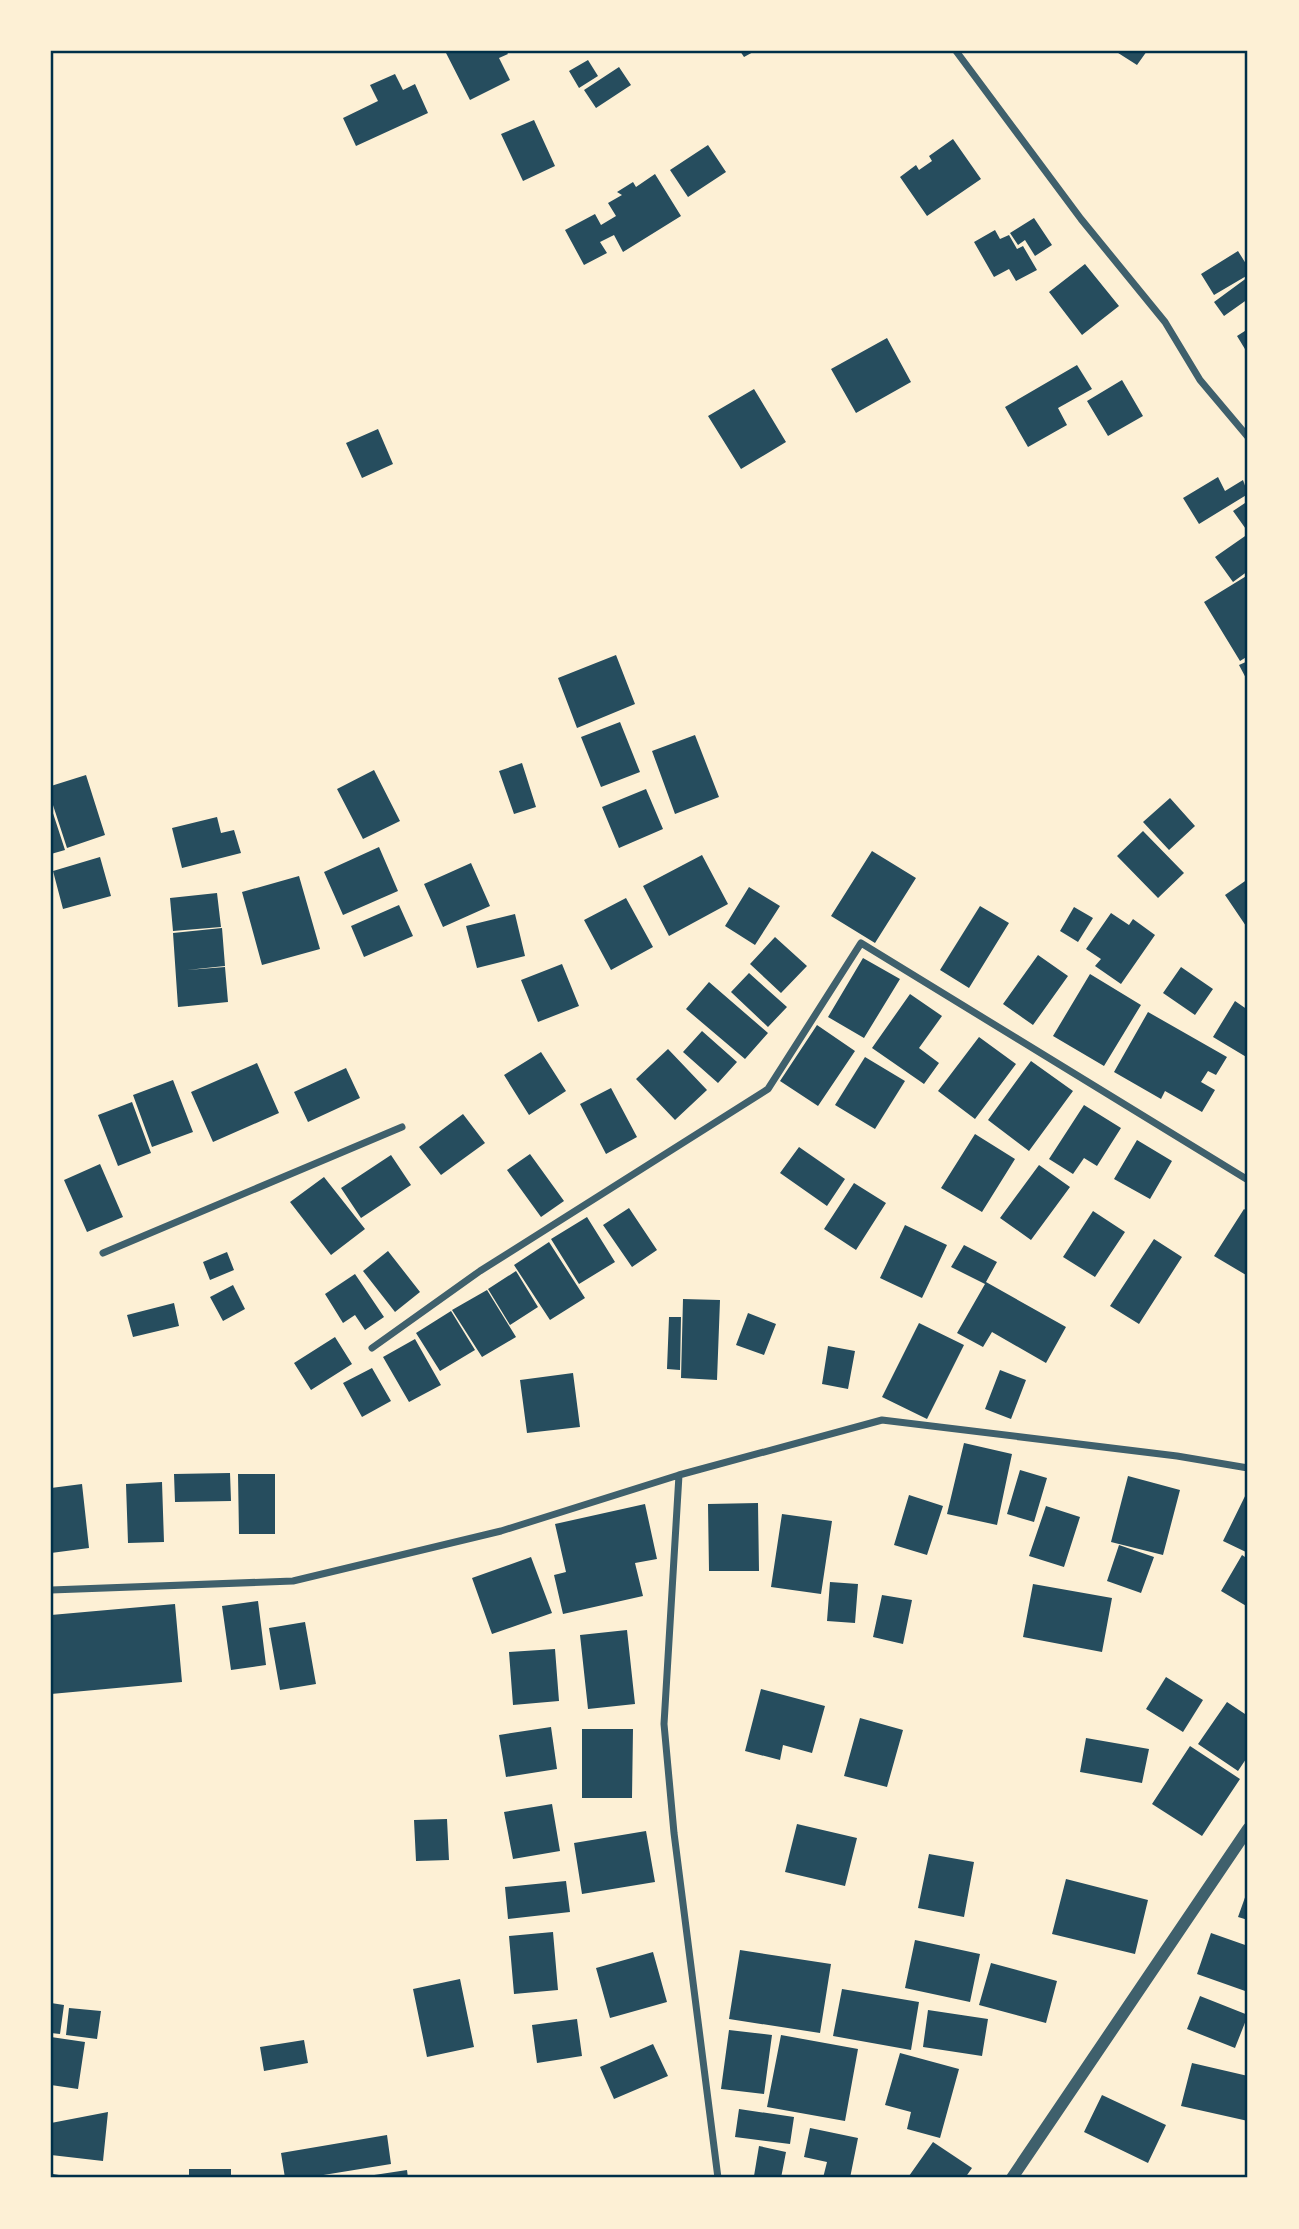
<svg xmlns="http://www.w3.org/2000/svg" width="1299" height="2229" font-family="'Roboto Serif',serif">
	<rect width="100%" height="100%" fill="#fdf0d5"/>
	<path fill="#264d5e" d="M445,51H506L508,54L499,58L510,80L470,100Z
		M740,51H755L744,57Z
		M1115,51H1147L1137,65Z
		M588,60L598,76L579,88L569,71Z
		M619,67L631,85L596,108L584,90Z
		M395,74L403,90L415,84L428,113L356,146L343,118L378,101L370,85Z
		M534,120L555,166L523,181L501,134Z
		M953,139L981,179L927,216L900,177L916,165L919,170L932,161L929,156Z
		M708,145L726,172L688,197L670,170Z
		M655,174L681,216L623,252L614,235L600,242L607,253L584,265L565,230L595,214L601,225L616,216L608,203L622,195L617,192L633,182L636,187Z
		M1034,218L1052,245L1035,256L1025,240L1018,245L1010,233Z
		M995,230L1000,239L1009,235L1017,249L1023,246L1037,270L1016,281L1009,269L994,277L974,242Z
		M1238,251L1248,267V275L1214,295L1201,274Z
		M1085,264L1119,306L1082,335L1049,292Z
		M1248,277V299L1224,316L1214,302Z
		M1248,329V354L1237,336Z
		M887,338L911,382L856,413L831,369Z
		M1077,365L1092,389L1058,408L1067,425L1028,447L1005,407Z
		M1122,380L1143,416L1108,436L1087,401Z
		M754,389L786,442L741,469L708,416Z
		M378,429L393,464L362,478L346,443Z
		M1218,477L1225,491L1243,480L1248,494L1199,524L1183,498Z
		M1248,501V532L1233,511Z
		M1248,534V571L1233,582L1215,557Z
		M1248,575V656L1240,661L1204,602Z
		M616,655L635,704L577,728L558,678Z
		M1248,661V682L1239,665Z
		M620,722L640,772L601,787L581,737Z
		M695,735L719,797L675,814L652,751Z
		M522,763L536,807L514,814L499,771Z
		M374,770L400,821L363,839L337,789Z
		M86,775L105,835L67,848L51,799V786Z
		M646,789L663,829L619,848L602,807Z
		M1170,798L1195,826L1169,850L1143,822Z
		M51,807L65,850L51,854Z
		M217,817L221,833L234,830L241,853L182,868L172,828Z
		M1143,831L1184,873L1158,898L1117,856Z
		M379,847L398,891L343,915L324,872Z
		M872,851L916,878L875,943L831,916Z
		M702,855L728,904L669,936L643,886Z
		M100,857L111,896L63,909L53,871Z
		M471,863L490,906L443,927L424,884Z
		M299,876L320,949L262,965L242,892Z
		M1248,879V929L1225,895Z
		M749,887L780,906L755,945L725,926Z
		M217,893L221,927L173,931L170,898Z
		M626,898L653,947L611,970L584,920Z
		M399,905L413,936L364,957L351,926Z
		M980,906L1009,923L969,988L940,970Z
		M1074,907L1093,918L1078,942L1060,931Z
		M1111,913L1129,925L1133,919L1155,935L1121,984L1095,966L1101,959L1086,949Z
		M515,914L525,956L477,968L466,926Z
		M222,928L225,966L187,970L225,967L228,1002L178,1007L173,933Z
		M775,937L807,966L781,993L750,964Z
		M1038,955L1068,976L1033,1025L1003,1004Z
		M863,958L900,979L864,1038L828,1017Z
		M562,964L579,1006L538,1022L521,980Z
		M1181,967L1213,989L1195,1015L1163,993Z
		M749,973L787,1007L768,1027L731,992Z
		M1090,974L1141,1005L1104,1066L1053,1036Z
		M709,982L768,1033L745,1059L686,1009Z
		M910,994L942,1016L919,1048L939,1063L924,1084L872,1048Z
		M1235,1001L1248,1010V1058L1213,1037Z
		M1148,1012L1227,1057L1216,1075L1208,1071L1201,1082L1215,1090L1202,1112L1165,1091L1161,1099L1114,1072Z
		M817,1025L855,1051L818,1106L780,1081Z
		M702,1031L737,1062L718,1083L683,1052Z
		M979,1037L1016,1064L975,1119L938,1091Z
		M668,1049L707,1090L675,1120L636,1079Z
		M541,1052L566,1091L529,1115L504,1075Z
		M865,1057L905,1081L875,1129L835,1105Z
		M1031,1061L1073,1091L1029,1151L988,1120Z
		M257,1063L279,1113L213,1142L191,1092Z
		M346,1068L360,1098L308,1122L294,1092Z
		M173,1080L193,1132L152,1147L133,1095Z
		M611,1088L637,1137L606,1154L580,1104Z
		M132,1102L151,1153L118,1166L98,1115Z
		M1084,1105L1121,1128L1097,1166L1084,1158L1073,1174L1049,1159Z
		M463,1114L485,1143L441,1175L419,1147Z
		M975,1134L1015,1159L982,1212L941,1188Z
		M1137,1140L1172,1161L1150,1199L1114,1179Z
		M799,1147L845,1179L827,1206L780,1173Z
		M530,1154L564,1201L541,1217L507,1170Z
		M391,1155L411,1185L361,1218L341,1188Z
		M100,1164L123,1217L87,1232L64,1180Z
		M1039,1165L1070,1187L1031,1240L1000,1218Z
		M324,1177L365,1229L331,1255L290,1202Z
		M854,1183L886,1203L856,1250L824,1229Z
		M629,1208L657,1250L632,1267L603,1225Z
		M1244,1209L1248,1212V1271L1246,1275L1214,1256Z
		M1093,1211L1125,1232L1095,1277L1063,1257Z
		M587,1217L615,1262L579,1284L551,1239Z
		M905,1225L947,1245L922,1298L880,1278Z
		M1154,1239L1182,1257L1139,1324L1110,1306Z
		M549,1242L585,1298L550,1320L514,1265Z
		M964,1245L997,1262L986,1282L1066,1327L1046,1363L992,1332L983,1347L957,1333L985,1284L951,1267Z
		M388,1251L420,1292L395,1312L363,1271Z
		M227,1252L234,1270L210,1280L203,1262Z
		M516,1271L538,1307L510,1325L488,1289Z
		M355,1274L384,1317L365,1330L355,1315L343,1323L325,1294Z
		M233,1285L245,1309L223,1321L210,1297Z
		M487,1290L516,1337L482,1357L452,1310Z
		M683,1299L720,1300L717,1380L681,1378Z
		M174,1303L179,1326L133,1337L127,1315Z
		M451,1311L475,1350L440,1371L416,1333Z
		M748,1313L776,1324L764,1355L736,1345Z
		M669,1317H681L680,1370L667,1369Z
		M919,1323L964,1345L927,1419L882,1397Z
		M335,1337L352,1364L311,1390L294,1363Z
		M415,1339L441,1385L409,1402L383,1357Z
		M828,1346L855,1351L848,1389L822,1384Z
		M372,1368L391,1401L362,1417L343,1383Z
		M1000,1370L1026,1380L1011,1419L985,1409Z
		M573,1373L580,1427L527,1433L520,1380Z
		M964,1443L1012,1454L997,1525L947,1514Z
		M1020,1470L1047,1478L1034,1522L1007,1514Z
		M230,1473L231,1501L175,1502L174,1474Z
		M238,1474H275V1534H239Z
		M1128,1476L1180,1490L1163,1555L1111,1542Z
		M162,1482L164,1542L128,1543L126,1484Z
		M82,1484L89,1548L51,1553V1488Z
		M1248,1490V1553L1223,1541Z
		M909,1495L943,1506L927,1555L894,1545Z
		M758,1503L759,1571H709L708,1504Z
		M645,1504L657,1559L635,1563L643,1596L563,1614L554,1575L566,1572L555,1524Z
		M1046,1506L1080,1517L1064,1567L1029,1556Z
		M782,1514L832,1521L821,1594L771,1587Z
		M1119,1545L1154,1557L1141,1593L1107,1581Z
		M1242,1555L1248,1559V1607L1221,1591Z
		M531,1557L552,1613L492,1634L472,1578Z
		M830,1582L858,1584L855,1623L827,1621Z
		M1033,1584L1112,1598L1102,1652L1023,1637Z
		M882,1595L912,1600L903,1644L873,1637Z
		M258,1601L266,1665L231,1670L222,1606Z
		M175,1604L182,1682L51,1694V1615Z
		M305,1622L316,1684L280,1690L269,1628Z
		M627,1630L635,1704L588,1709L580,1635Z
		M555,1649L559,1701L513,1705L509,1652Z
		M1166,1677L1203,1700L1183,1732L1146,1709Z
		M761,1689L825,1706L812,1753L783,1745L780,1760L745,1751Z
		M1227,1702L1248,1716V1756L1238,1771L1198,1744Z
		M860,1718L903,1730L887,1787L844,1776Z
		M551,1727L557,1769L506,1777L499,1735Z
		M582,1729H633L632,1798H582Z
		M1086,1738L1149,1749L1142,1783L1080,1772Z
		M1190,1746L1240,1779L1202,1836L1152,1804Z
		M552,1804L560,1851L513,1859L504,1812Z
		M447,1819L449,1860L416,1861L414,1820Z
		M797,1824L857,1838L845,1886L785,1872Z
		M646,1831L655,1882L582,1894L574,1843Z
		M929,1854L974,1862L964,1917L918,1908Z
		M1066,1879L1148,1900L1135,1954L1052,1934Z
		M566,1881L570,1912L508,1919L505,1887Z
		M1248,1889V1920L1238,1917Z
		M553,1932L558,1990L514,1994L509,1936Z
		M1211,1933L1248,1946V1992L1197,1974Z
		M915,1940L980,1954L970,2002L905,1988Z
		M740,1950L831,1964L820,2033L729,2019Z
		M653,1952L667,2002L610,2018L596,1968Z
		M991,1963L1057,1981L1046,2023L979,2005Z
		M460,1979L474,2047L427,2057L413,1989Z
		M842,1989L919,2002L911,2050L833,2036Z
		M1200,1996L1248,2015L1235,2048L1187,2029Z
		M51,2003L64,2005L60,2034L51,2033Z
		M69,2008L101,2011L97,2039L66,2035Z
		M928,2010L988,2019L982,2056L923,2047Z
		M577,2019L582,2056L537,2063L532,2025Z
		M729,2030L772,2035L764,2094L721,2089Z
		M781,2035L858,2049L845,2121L767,2107Z
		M51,2037L85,2042L78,2089L51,2085Z
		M304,2040L308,2063L264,2071L260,2047Z
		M653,2044L668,2076L614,2099L600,2067Z
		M900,2053L959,2069L940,2138L907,2129L911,2112L885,2105Z
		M1192,2063L1248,2076V2121L1181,2106Z
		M1102,2095L1166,2125L1148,2163L1084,2132Z
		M739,2109L794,2117L790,2144L735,2137Z
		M108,2112L103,2161L51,2155V2123Z
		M810,2128L858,2138L850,2178H823L827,2162L804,2157Z
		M387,2135L391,2164L305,2178H285L281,2153Z
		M933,2142L972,2168L965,2178L909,2176Z
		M759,2146L786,2152L781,2178L754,2176Z
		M189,2169H231V2178H189Z
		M407,2170L408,2178H361V2177Z
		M53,2174L71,2177V2178H52Z"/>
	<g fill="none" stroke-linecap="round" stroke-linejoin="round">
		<path stroke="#3f606c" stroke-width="7" d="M956,51L1081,219L1165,322L1200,380L1248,437
			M103,1253L402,1127
			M372,1348L480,1271L768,1089L861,943L1248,1180
			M679,1475L664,1724L674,1833L718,2178
			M51,1590L293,1581L501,1531L679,1475L882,1420L1177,1456L1248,1468"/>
		<path stroke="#3f606c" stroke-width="12" d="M1012,2178L1248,1829"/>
	</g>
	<rect width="1299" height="2229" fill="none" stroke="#fdf0d5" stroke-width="105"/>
	<rect x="52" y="52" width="1194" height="2124" fill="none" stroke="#003049" stroke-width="2.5"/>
</svg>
